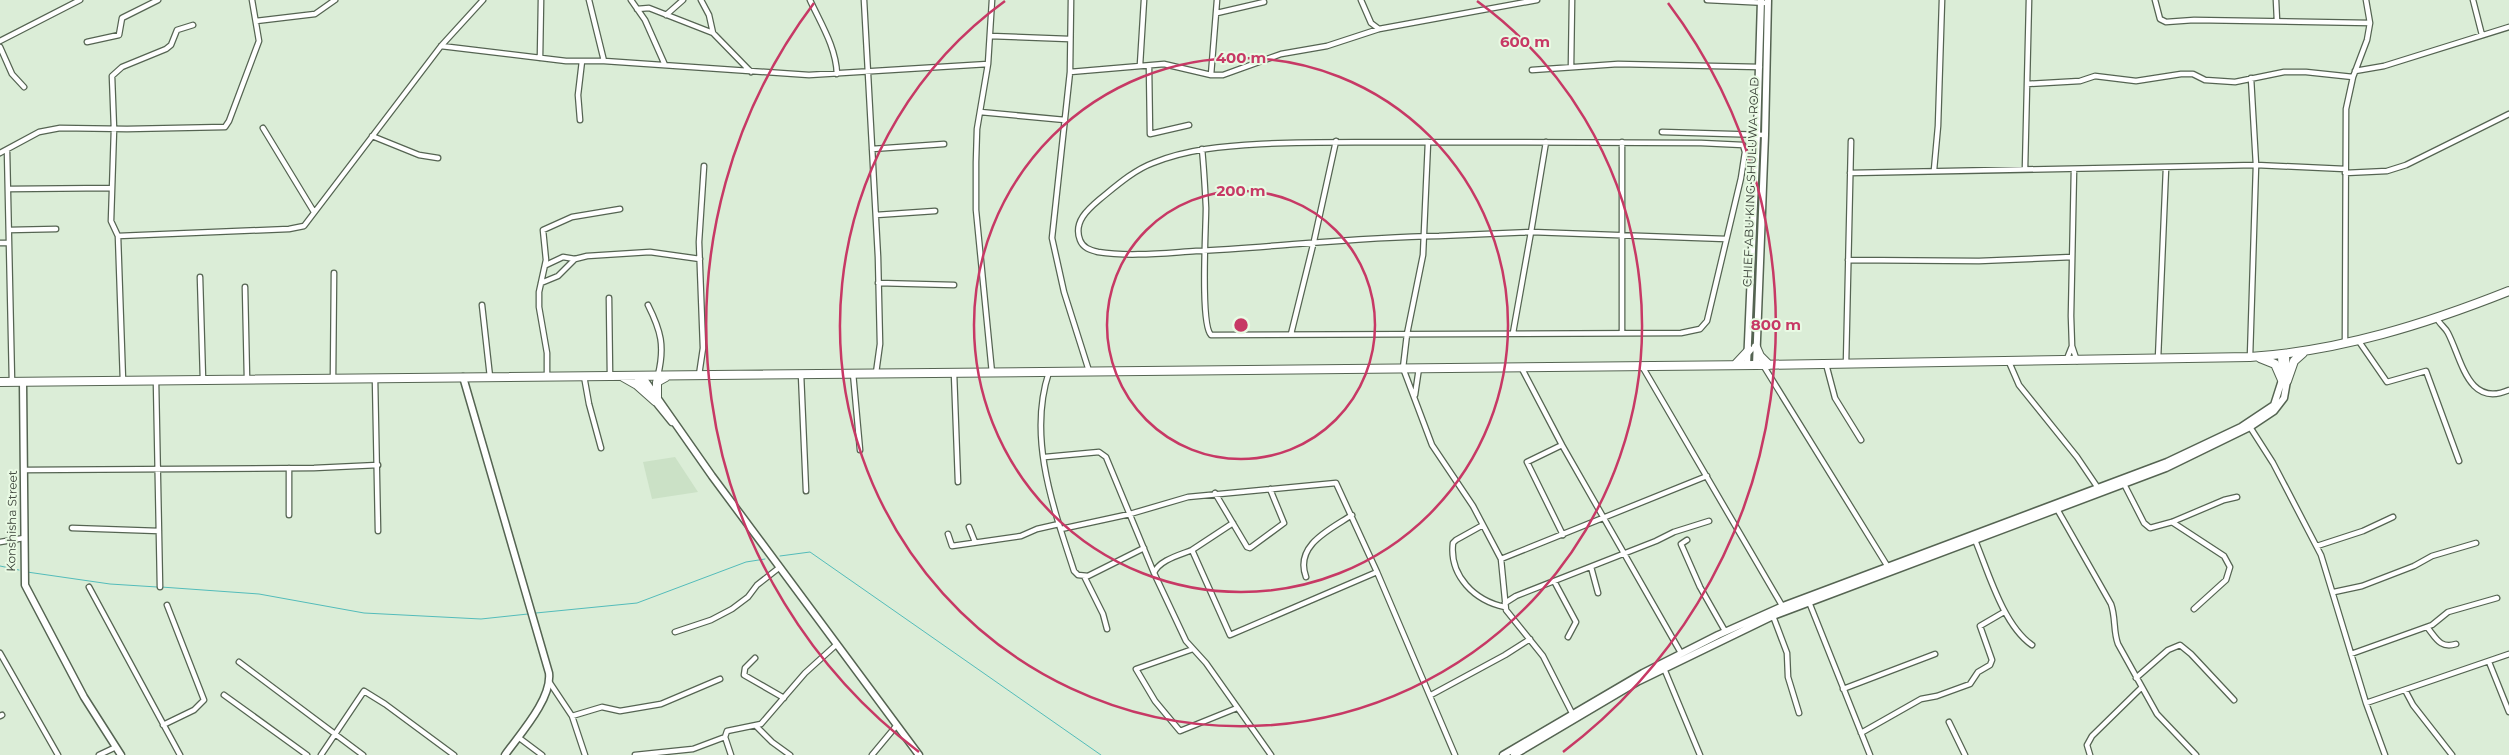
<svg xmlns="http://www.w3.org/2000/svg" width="2509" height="755" font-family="Montserrat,sans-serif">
	<rect width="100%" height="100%" fill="#dbedd7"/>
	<path fill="#cbe1c6" d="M675,457L698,492L652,499L643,462Z"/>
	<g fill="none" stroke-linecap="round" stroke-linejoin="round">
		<path stroke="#53bcba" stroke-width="1" d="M780,556L810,552L1101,755
			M0,566L19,570
			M27,572L110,584L157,587
			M161,587L259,594L364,613L481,619L528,614
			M536,613L637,603L746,562L765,559"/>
		<g stroke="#556452" stroke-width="7">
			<path id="street" d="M589,0L604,61
				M631,0L645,20L665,65
				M701,0L709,15L713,33
				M810,0C821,24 836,47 837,74
				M864,0L878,257L880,344L876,373
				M1071,0L1070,72L1052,238L1064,292L1089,371
				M1361,0L1371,23L1379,29
				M1707,0L1768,3
				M2155,0L2160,19L2166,22L2194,20L2370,23
				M2276,0L2277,21
				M2473,0L2482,35
				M637,9L649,8L713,33L751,72
				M1217,13L1264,2
				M666,15L683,0
				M256,21L315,14L335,0
				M990,36L1069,39
				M0,41L80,0
				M87,42L119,35L122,18L158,0
				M441,46L566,61H604L809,75L988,64
				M0,47L12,74L24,87
				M540,58L541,0
				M1140,65L1144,0
				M1149,66L1150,134L1189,125
				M1571,67L1572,0
				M1532,70L1618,64L1760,67
				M2355,71L2384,66L2509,27
				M1070,72L1164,64L1211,75H1223L1281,54L1327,46L1379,29L1537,0
				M1211,75L1217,0
				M2027,84L2080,81L2095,76L2136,81L2181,74H2193L2205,80L2235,82L2284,72H2306L2353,77
				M980,112L1065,120
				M580,120L578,95L582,61
				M263,128L314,212
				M1662,132L1765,135
				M372,136L419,155L438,158
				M1546,142L1531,232L1726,239
				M872,149L944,144
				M1202,149C1204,169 1205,188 1206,208C1206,228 1200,324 1211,335L1681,333L1700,329L1707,321L1741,178L1745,152L1743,145L1701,143L1428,142
				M7,150L12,382
				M0,153L39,132L60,128L127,129L225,127L229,121L259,41L252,0
				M2025,169L2029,0
				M2074,169L2071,316L2072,346L2077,361
				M1934,170L1938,126L1942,0
				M1850,173L2256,165L2345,169
				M2345,173L2387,171L2406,165L2509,114
				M9,189L112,188
				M876,215L935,211
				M9,230L56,229
				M118,236L289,229L304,226L441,46L483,0
				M0,243H9
				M1848,260L1979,261L2072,257
				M546,265L563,257L575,259L587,256L650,252L700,259
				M200,277L203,380
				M541,283L558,276L575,259
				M878,283L954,285
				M245,287L247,379
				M609,298L610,376
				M482,305L490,377
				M648,305C661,331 665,346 658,375
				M2437,318C2439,324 2445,327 2448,333C2462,360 2468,408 2509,390
				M1622,332V142
				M1291,334L1314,241L1336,141
				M2358,340L2387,382L2426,371L2459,461
				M2345,344L2346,109L2353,77L2367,40L2370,23L2366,0
				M2250,357L2256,165L2251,78
				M2158,359L2166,168
				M2066,361L2072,346
				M2009,362L2019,385L2077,457L2098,488
				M1826,364L1835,398L1861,440
				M1846,364L1851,141
				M1763,365L1888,567
				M1642,366L1784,609
				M1521,367L1562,445L1681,653
				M1049,372C1027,438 1054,509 1074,571L1078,575L1088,576L1144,548
				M853,373L860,450
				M954,373L958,482
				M992,373L976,210V162L977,129L988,64L992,0
				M801,374L806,491
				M699,375L703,348L699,242L704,166
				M547,376V353L539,307V292L546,260L543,230L572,217L620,209
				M584,376L589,404L601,448
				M375,378L378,531
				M333,379L334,273
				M123,381L118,236L111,221L114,129L112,76L122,67L166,49L171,45L177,30L193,25
				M156,381L160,587
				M1415,395L1419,368
				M2250,427L2273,463L2321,555L2366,703L2385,755
				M1562,445L1527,462L1563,535
				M1045,457L1099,452L1106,457L1154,573L1186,641L1206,663L1271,755
				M24,470L314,468L378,465
				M2124,484L2144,523L2150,528L2172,522L2224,500L2237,497
				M1215,493L1247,547L1250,548L1284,523L1270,489
				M2057,509L2111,604C2116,618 2113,631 2118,644L2157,714L2196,755
				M289,515V468
				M2172,522L2224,556L2230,567L2226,580L2194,609
				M1483,525L1456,540L1453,543C1449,576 1475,601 1505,607
				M969,527L975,542
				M72,528L159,531
				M1061,529L1130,514L1188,497L1336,483L1377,572
				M948,534L952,546L1021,536L1037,529L1059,524
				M1687,540L1681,544L1700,587L1725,631
				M1975,540C1988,571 2003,625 2032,645
				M0,542L24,538
				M2317,546L2363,531L2393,517
				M1192,550L1233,523
				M1501,559L1473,506L1432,445L1403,368L1407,334L1423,255L1428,142C1372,143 1317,141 1261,144C1225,146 1187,149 1153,163C1134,170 1116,186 1100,199C1088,209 1073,222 1080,240C1083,248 1090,250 1098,252C1129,257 1164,253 1196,251C1277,247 1357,237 1439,236L1531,232L1513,333
				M1591,567L1598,593
				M1154,573C1159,560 1180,555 1192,550L1230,635L1377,572L1455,755
				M1084,576L1103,614L1107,629
				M1306,577C1294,545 1331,529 1352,515
				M1554,581L1576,622L1568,637
				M89,587L180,755
				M2334,592L2362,586L2414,566L2432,556L2476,543
				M1809,602L1870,755
				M1505,603L1516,596L1656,541L1674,532L1709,521
				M1773,616L1787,653L1788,677L1799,713
				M2427,627C2436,638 2440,649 2456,644
				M675,632L711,620L732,609L748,597L757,585L780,567
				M1193,649L1136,669L1155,701L1180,731L1237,708
				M0,653L58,755
				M2351,654L2432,625L2448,612L2497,598
				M755,658L745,668L744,675L784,698
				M239,662L363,755
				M2489,662L2509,712
				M1663,666L1700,755
				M2136,678L2168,650L2180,645L2191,654L2234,700
				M550,683L572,716L585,755
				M1843,689L1935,654
				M2405,690L2413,705L2452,755
				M224,695L307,755
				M1431,695L1505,655L1530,639
				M2366,703L2509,654
				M1572,713L1543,656L1506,610L1501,559L1707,476
				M0,716L2,715
				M572,716L602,707L620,711L661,704L720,679
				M1949,722L1965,755
				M163,725L194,710L204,700L167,605
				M756,726L772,742L790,755
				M1861,733L1921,699L1937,696L1970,684L1978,672L1990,665L1992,660L1980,626L2004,612
				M518,737L542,755
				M99,755L116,747
				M321,755L364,691L385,704L454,755
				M635,755L693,749L725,737
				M731,755L725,737L727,731L761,724L805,673L837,644
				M872,755L897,725
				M2090,755L2087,745L2092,736L2141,688"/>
		</g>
		<g stroke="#556452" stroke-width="9">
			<path id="secondary" d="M1747,365L1757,134L1761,0
				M1756,365L1765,135L1768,0
				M636,376L649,393
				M642,376L712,476L919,755
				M463,377L549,673C552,699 520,734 505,755
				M23,382L25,585L84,697L121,755
				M655,401L672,422
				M1503,755L1643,673L1718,635L1783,606L2167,462L2241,427L2274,405L2282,380L2281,355
				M1514,755L1639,681L1773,616L2166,468L2250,427L2274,411L2284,398L2287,381L2286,354"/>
		</g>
		<g stroke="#556452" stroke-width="10">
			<path id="highway" d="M1756,347L1760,356L1769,365
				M2260,358L2275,364L2282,380
				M1735,365L1749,350
				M623,377L637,385L655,401
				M2287,381L2294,361L2303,353
				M0,382L1756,365L2250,357C2340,351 2426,324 2509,291
				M657,397V382L666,377"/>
		</g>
		<use href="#street" stroke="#fff" stroke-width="4.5"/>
		<use href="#secondary" stroke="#fff" stroke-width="6"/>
		<use href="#highway" stroke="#fff" stroke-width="8"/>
	</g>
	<g fill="none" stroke="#c73965" stroke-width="2.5">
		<circle cx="1241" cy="325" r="134"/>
		<circle cx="1241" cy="325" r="267"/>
		<path d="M1477 1A401 401 0 1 1 1005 1"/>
		<path d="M919 752A535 535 0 0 1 814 3M1668 3A535 535 0 0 1 1563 752"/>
	</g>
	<g text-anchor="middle" stroke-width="4" stroke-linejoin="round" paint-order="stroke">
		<g font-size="12" fill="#383f36" stroke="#e9fae4">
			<text transform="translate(1751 182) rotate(-88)" y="4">CHIEF ABU KING SHULUWA ROAD</text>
			<text transform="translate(12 521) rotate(-89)" y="4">Konshisha Street</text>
		</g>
	</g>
	<circle cx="1241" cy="325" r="8" fill="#c73965" stroke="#e9fae4" stroke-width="2.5"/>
	<g font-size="15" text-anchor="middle" font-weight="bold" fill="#c73965" stroke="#e9fae4" stroke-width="4" stroke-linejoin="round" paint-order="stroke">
		<text x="1525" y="47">600 m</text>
		<text x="1241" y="63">400 m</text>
		<text x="1241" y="196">200 m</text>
		<text x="1776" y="330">800 m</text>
	</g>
</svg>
